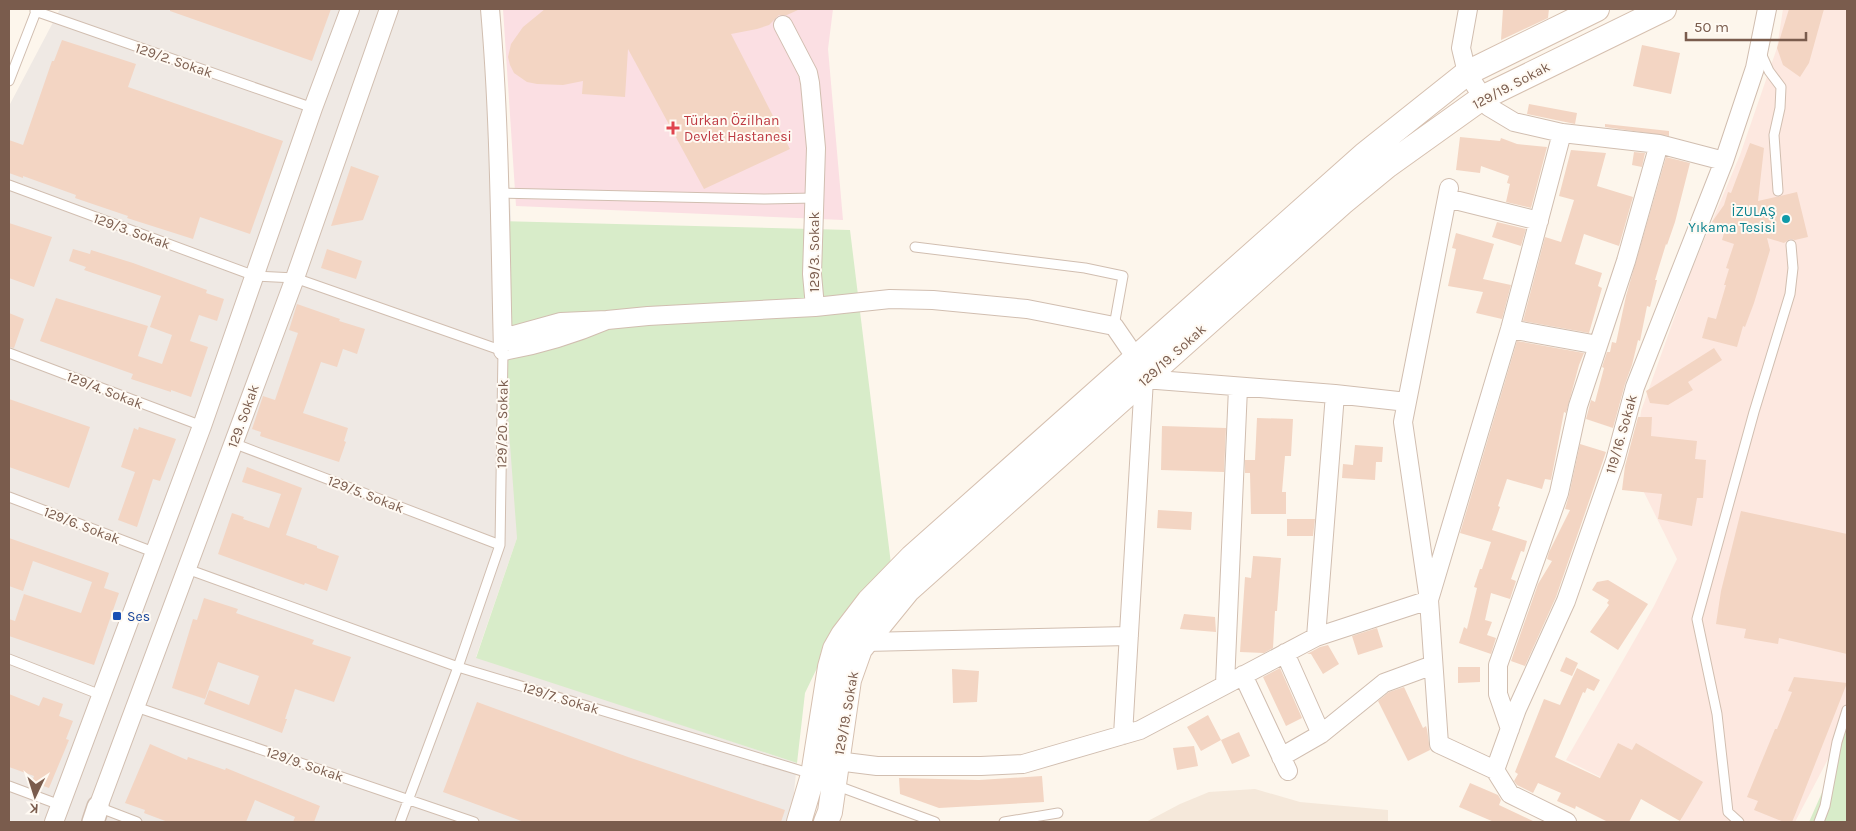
<svg xmlns="http://www.w3.org/2000/svg" width="1856" height="831" font-family="Karla,sans-serif">
	<rect width="100%" height="100%" fill="#fdf6ec"/>
	<path fill="#f5e8da" d="M1255,789L1300,802L1388,810V822H1146L1180,804L1209,792Z"/>
	<path fill="#fde8e0" d="M1783,9H1847V712L1837,742L1795,822H1680L1682,818L1566,760L1654,606L1677,559L1633,470L1641,411L1691,271L1740,155L1769,71L1777,48Z"/>
	<path fill="#efe9e4" d="M60,9H500L518,352L517,538L476,657L797,763L791,822H9V106Z"/>
	<path fill="#fbdfe3" d="M503,9H833L828,49L843,220L516,206Z"/>
	<path fill="#d8ecc9" d="M500,221L850,230L891,564L843,614L805,693L797,763L476,658L517,538L503,351Z
		M1847,724V822H1809L1824,788Z"/>
	<path fill="#f3d5c3" d="M170,9H331L312,61L170,11Z
		M545,9H800L787,15H779L769,25L757,29L731,34L790,149L704,189L628,49L625,97L582,94L583,81L563,85L537,84L527,82L514,73L510,65L508,57L511,44L523,27Z
		M1503,9H1549L1548,18L1501,40Z
		M1789,9H1824L1809,63L1800,77L1783,65L1777,48Z
		M62,40L136,64L128,87L283,141L250,234L200,217L193,239L127,218L128,216L75,198L76,195L23,176V178L9,173V140L23,145L52,61H54Z
		M1642,45L1680,53L1671,94L1633,86Z
		M1529,104L1577,113L1575,124L1527,114Z
		M1605,124L1669,131V136L1605,127Z
		M1460,137L1500,141L1501,138L1517,144L1547,147L1531,208L1506,202L1510,184L1507,183L1509,176L1481,166L1480,173L1456,170Z
		M1750,143L1764,148L1758,201L1797,192L1808,237L1795,240L1790,239L1784,243L1767,238L1770,250L1754,303L1745,327L1743,326L1737,347L1702,338L1708,317L1716,319L1726,285H1724L1729,269L1726,268L1734,244L1722,240L1726,226L1712,222L1724,205L1728,192L1731,193Z
		M1571,150L1606,153L1597,186L1633,197L1619,246L1584,234L1575,264L1602,273L1598,286L1602,288L1589,333L1523,321L1545,237L1561,242L1574,200L1559,196Z
		M1634,152L1645,153L1642,167L1632,165Z
		M1666,157L1690,163L1675,222L1667,245L1666,244L1655,280H1657L1650,307L1647,306L1640,341L1638,340L1632,365L1625,384L1613,428L1586,419L1591,400L1595,402L1604,368L1602,367L1607,352H1610L1612,342L1616,343L1626,296Z
		M351,166L379,176L363,220L331,226Z
		M1497,222L1526,229L1521,246L1492,237Z
		M9,223L52,237L34,287L9,278Z
		M1456,233L1494,244L1483,279L1511,285L1502,319L1476,313L1483,292L1448,286L1456,249L1452,248Z
		M73,249L90,254L91,250L133,263L207,290L206,293L224,299L217,321L199,315L190,341L208,347L191,397L171,390V392L131,379L133,374L40,341L56,298L148,326L138,356L162,364L172,335L150,327L161,296L84,270L86,267L69,261Z
		M327,249L362,261L356,279L321,268Z
		M297,304L340,319L339,321L365,329L357,354L343,349L337,367L321,362L303,413L348,428L344,441L346,442L339,462L260,436L261,432L252,429L263,396L275,400L298,333L289,330Z
		M9,313L24,319L14,348L9,347Z
		M1517,341L1584,353L1579,365L1566,413L1564,412L1551,480L1545,479L1542,489L1507,479L1498,506L1500,507L1492,530L1527,541L1524,552L1521,551L1511,579L1516,581L1510,599L1491,593L1485,620L1492,622L1487,635L1496,638L1491,654L1459,643L1464,627L1467,629L1477,588L1474,587L1480,569H1482L1491,542L1460,533Z
		M1714,348L1722,360L1688,382L1693,390L1668,405L1650,403L1646,391Z
		M9,399L90,427L69,488L9,467Z
		M1638,417H1652L1651,436L1697,441L1695,459L1706,460L1703,498H1697L1692,526L1658,519L1662,494L1622,490L1625,466Z
		M1257,418L1293,419L1291,456H1285L1282,492H1286V514H1251L1250,473H1245V460H1255Z
		M1162,426L1226,428L1224,472L1161,470Z
		M139,427L176,439L160,481L153,479L137,527L118,520L135,472L121,467L134,428L138,430Z
		M1580,444L1606,452L1556,597L1525,666L1511,661L1538,584L1552,561L1547,559L1549,552L1570,510L1565,509L1569,495Z
		M1355,445L1383,447L1382,462H1376L1375,480L1342,478L1343,464L1353,465Z
		M247,467L302,488L286,535L317,546V548L339,556L327,591L305,583L304,585L218,554L232,513L244,517L243,519L269,528L281,494L242,482Z
		M1158,510L1192,512L1191,530L1157,528Z
		M1741,511L1847,534V654L1779,638L1778,644L1744,638L1746,629L1716,624L1721,591Z
		M1287,519H1315L1313,536H1287Z
		M9,538L109,573L104,588L119,593L94,665L9,636V619L15,621L24,594L81,613L92,582L33,561L23,591L9,586Z
		M1253,556L1281,558L1277,611H1275L1273,648L1264,653L1240,652L1245,577L1251,578Z
		M1608,580L1648,604L1618,650L1590,632L1609,605L1607,603L1609,600L1592,590L1597,582Z
		M204,598L238,609L236,613L314,640L312,644L351,657L334,702L295,689L285,719H287L282,733L204,704L209,690L249,705L259,676L218,662L205,699L172,688L193,619L197,620Z
		M1184,614L1215,617L1216,632L1180,629Z
		M1377,628L1383,647L1358,655L1352,636Z
		M1328,645L1339,664L1323,674L1311,654H1307L1320,647Z
		M1566,657L1578,663L1572,676L1560,671Z
		M1458,667H1480V682L1458,683Z
		M1280,668L1302,718L1286,726L1263,677Z
		M1577,668L1600,680L1594,691L1587,688L1585,693L1583,692L1555,757L1600,778L1618,743L1632,750L1636,743L1703,782L1680,821L1641,799L1629,822H1608L1576,806L1575,809L1557,801L1561,793L1538,783L1533,793L1517,785L1514,781L1518,774L1515,772L1544,699L1560,705Z
		M952,669L979,671L977,702L953,703Z
		M1794,677L1847,683L1795,815L1792,822H1784L1754,810L1758,801L1747,797L1775,729H1777L1792,692L1788,691Z
		M1404,687L1423,728L1426,726L1427,729L1430,750L1408,761L1378,701L1389,692Z
		M9,694L39,706L43,697L63,704L59,716L73,721L66,739L69,740L49,788L32,782L34,776L9,767Z
		M477,702L628,757L785,810L781,822H524L443,792Z
		M1208,715L1221,740L1201,751L1187,727Z
		M1239,732L1250,756L1232,764L1221,740Z
		M150,744L187,760L188,757L225,770L226,768L320,806L314,822H293L295,817L255,800L246,822H168L144,813L145,810L125,803Z
		M1194,746L1198,766L1177,770L1173,748Z
		M1042,776L1044,802L939,808L900,794L899,778L979,780Z
		M1470,783L1498,795L1501,800L1499,805L1535,822H1494L1459,807Z"/>
	<g fill="none" stroke-linecap="round" stroke-linejoin="round">
		<g stroke="#d1beb0" stroke-width="11">
			<path id="service" d="M35,11L313,108
				M1760,51L1769,71L1781,87L1780,108L1774,135L1778,191
				M9,81L37,9
				M9,185L255,276L295,278L503,351L500,545L458,667L400,822
				M500,193L765,199L814,198
				M915,247L1085,268L1123,276L1114,326
				M9,353L202,426
				M233,443L500,545
				M9,497L156,553
				M187,569L458,667L812,774
				M9,659L101,695
				M136,707L474,822
				M835,785L935,822
				M9,786L60,805
				M98,807L137,822
				M1004,822L1058,813
				M1739,822L1728,812L1717,714L1697,619L1754,412L1790,294L1793,268L1791,245
				M1819,822L1825,806L1837,742L1847,710"/>
		</g>
		<g stroke="#d1beb0" stroke-width="20">
			<path id="minor" d="M490,9C500,122 500,236 503,351C539,345 574,334 607,320L561,322L503,338
				M1468,9L1461,48L1467,73L1489,107L1514,122L1562,133L1659,144L1724,161
				M1449,188L1403,422L1429,600L1439,744L1495,770
				M1447,198L1539,221
				M815,307L890,299L933,300L1027,309L1114,326L1136,358L1144,379L1123,735
				M607,320L648,316L815,307L812,274L816,148L810,83L808,73L783,25
				M1510,329L1598,345
				M1144,379L1335,394L1407,402
				M1316,637L1335,394
				M865,642L1129,636
				M1285,653L1321,734
				M1243,675L1288,771
				M1225,684L1238,388
				M1510,729L1498,694V665L1559,493L1578,406L1626,261L1659,144
				M1281,757L1321,734L1384,683L1433,665
				M837,761L877,766H981L1023,764L1140,730L1316,637L1429,600L1510,329L1562,133
				M98,807L295,278L389,9
				M54,822L202,426L313,108L350,9
				M1567,822L1510,794L1495,770L1517,709L1566,601L1615,461L1635,387L1724,161L1755,68L1767,9"/>
		</g>
		<g stroke="#d1beb0" stroke-width="24">
			<path id="tertiary" d="M93,822L98,807"/>
		</g>
		<g stroke="#d6c0b0" stroke-width="26">
			<path id="secondary" d="M799,822L813,775L830,667L835,649L843,635L869,601L912,557L1364,155L1467,73L1597,9
				M826,822L830,812L849,680L860,649L908,590L1342,203L1387,166L1482,98L1664,9"/>
		</g>
		<use href="#service" stroke="#fff" stroke-width="9"/>
		<use href="#minor" stroke="#fff" stroke-width="18"/>
		<use href="#tertiary" stroke="#fff" stroke-width="21"/>
		<use href="#secondary" stroke="#fff" stroke-width="24"/>
	</g>
	<path fill="#e0444e" stroke="#fffaf3" stroke-width="2" d="M670.5 120.5h5v5h5v5h-5v5h-5v-5h-5v-5h5z"/>
	<circle fill="#0f9aa8" stroke="#fffaf3" stroke-width="2" cx="1786" cy="219" r="5"/>
	<rect fill="#1a4fb4" stroke="#fffaf3" stroke-width="2" x="112" y="611" width="10" height="10" rx="2.5"/>
	<g text-anchor="middle" stroke-width="4" stroke-linejoin="round" paint-order="stroke">
		<g font-size="14" fill="#7a5c4d" stroke="#fffaf3">
			<text transform="translate(174 60) rotate(19)" y="5">129/2. Sokak</text>
			<text transform="translate(1511 85) rotate(-28)" y="5">129/19. Sokak</text>
			<text transform="translate(132 231) rotate(20)" y="5">129/3. Sokak</text>
			<text transform="translate(814 252) rotate(-90)" y="5">129/3. Sokak</text>
			<text transform="translate(1172 355) rotate(-42)" y="5">129/19. Sokak</text>
			<text transform="translate(105 390) rotate(21)" y="5">129/4. Sokak</text>
			<text transform="translate(243 416) rotate(-70)" y="5">129. Sokak</text>
			<text transform="translate(502 424) rotate(-89)" y="5">129/20. Sokak</text>
			<text transform="translate(1621 434) rotate(-74)" y="5">119/16. Sokak</text>
			<text transform="translate(366 494) rotate(21)" y="5">129/5. Sokak</text>
			<text transform="translate(82 525) rotate(21)" y="5">129/6. Sokak</text>
			<text transform="translate(561 698) rotate(17)" y="5">129/7. Sokak</text>
			<text transform="translate(846 713) rotate(-80)" y="5">129/19. Sokak</text>
			<text transform="translate(305 764) rotate(19)" y="5">129/9. Sokak</text>
		</g>
		<g font-size="14" fill="#be3a42" stroke="#fffaf3" text-anchor="start">
			<text x="684" y="125">Türkan Özilhan<tspan x="684" dy="16">Devlet Hastanesi</tspan></text>
		</g>
		<g font-size="14" fill="#0d838f" stroke="#fffaf3" text-anchor="end">
			<text x="1776" y="216">İZULAŞ<tspan x="1776" dy="16">Yıkama Tesisi</tspan></text>
		</g>
		<g font-size="14" fill="#164399" stroke="#fffaf3" text-anchor="start">
			<text x="127" y="621">Ses</text>
		</g>
	</g>
	<rect width="1856" height="831" fill="none" stroke="#7a5c4d" stroke-width="20"/>
	<g transform="translate(35 796) rotate(184)" stroke="#fffaf3" stroke-width="4" paint-order="stroke">
	<path d="M0-4L9 19L0 12L-9 19Z" fill="#7a5c4d"/>
	<text y="-8" font-size="14" font-weight="bold" text-anchor="middle" fill="#7a5c4d">K</text>
	</g>
	<path d="M1686 32v8h120v-8" fill="none" stroke="#7a5c4d" stroke-width="2.5"/>
	<text x="1694" y="32" font-size="15" fill="#7a5c4d" stroke="#fffaf3" stroke-width="4" paint-order="stroke">50 m</text>
</svg>
